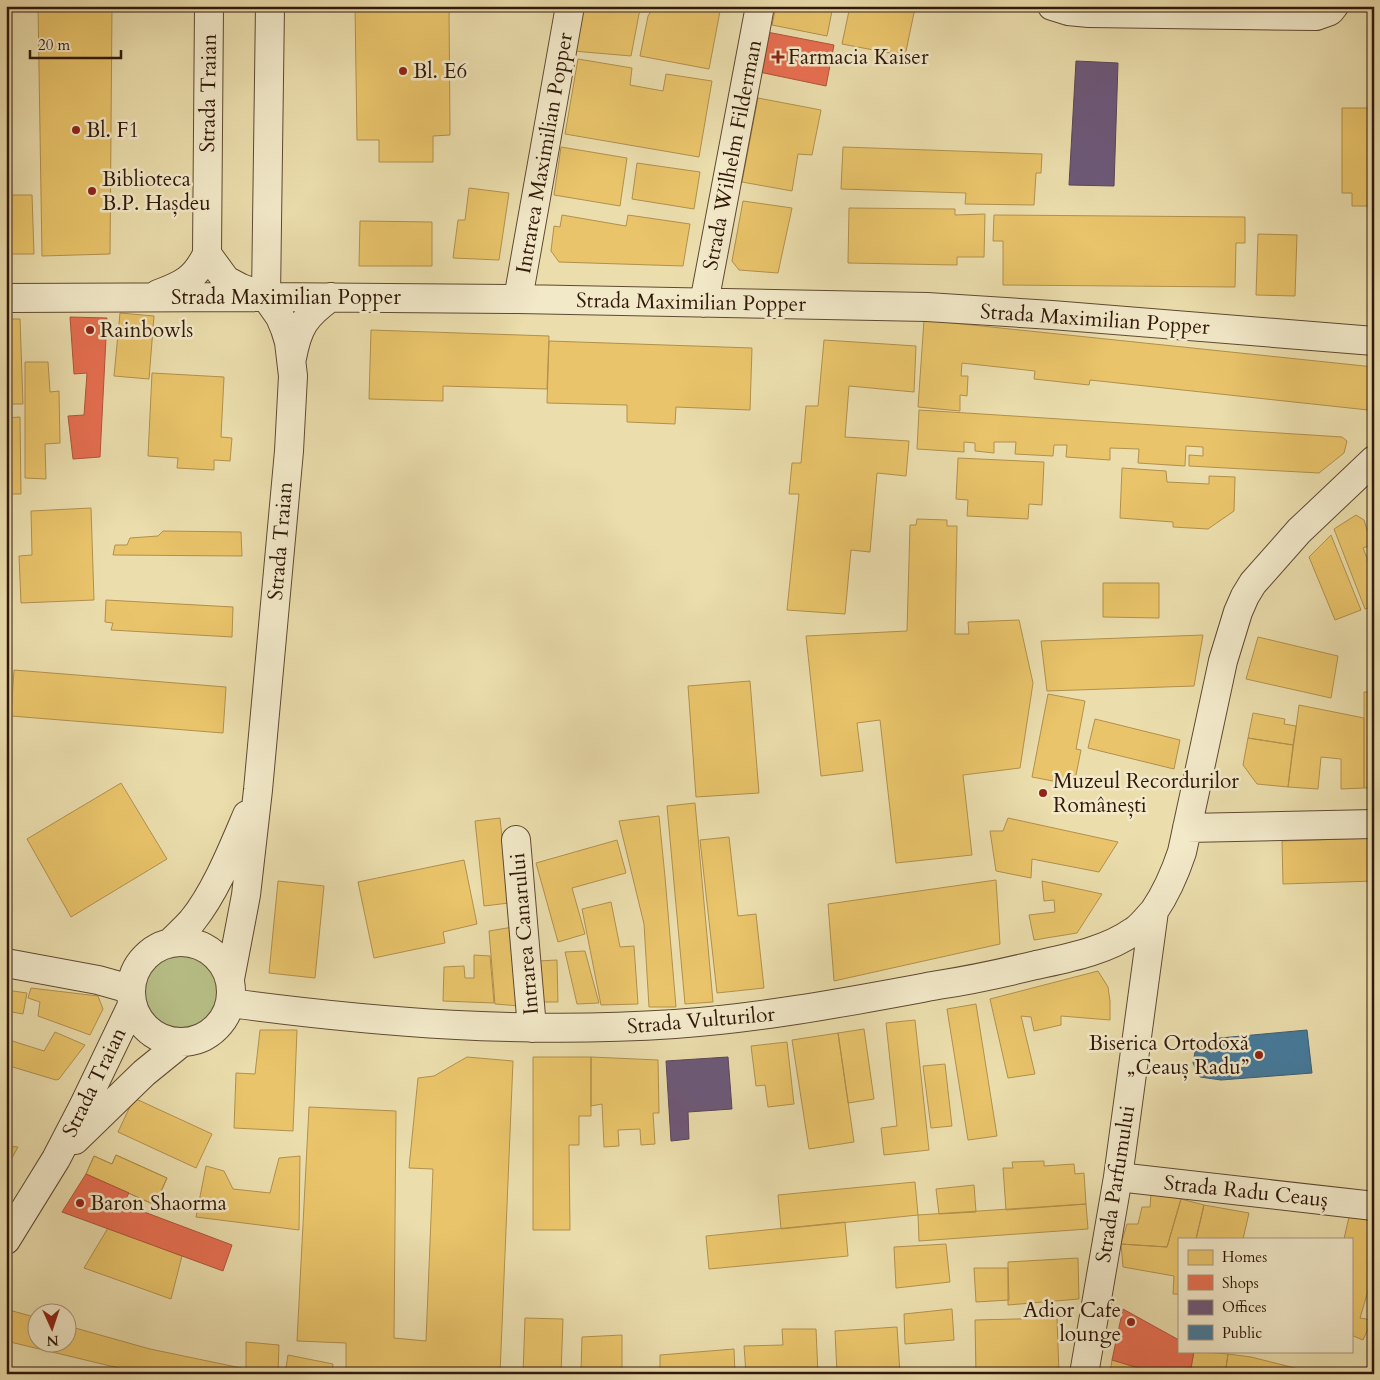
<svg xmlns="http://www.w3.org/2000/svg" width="1380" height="1380" font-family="Cardo,serif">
	<rect width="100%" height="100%" fill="#ebddac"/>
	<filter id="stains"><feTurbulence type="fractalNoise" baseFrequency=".004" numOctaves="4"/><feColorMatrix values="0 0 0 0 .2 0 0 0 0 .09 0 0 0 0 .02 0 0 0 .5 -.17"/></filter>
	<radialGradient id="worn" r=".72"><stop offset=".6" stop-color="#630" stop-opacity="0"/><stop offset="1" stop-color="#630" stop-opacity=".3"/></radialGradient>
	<path fill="#b8c088" stroke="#746c49" d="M130 992a50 50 0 1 1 100 0a50 50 0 1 1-100 0Z"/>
	<path fill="#e9c46a" stroke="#b2904d" d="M38,6H112L110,254L42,256Z
		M355,6H449L450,135L433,136V162H379V140H357Z
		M580,6H643L639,14L631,56L573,51Z
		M654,6H721L709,69L640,56L648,16Z
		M776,6H833L827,36L772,25Z
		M850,6H904L915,8L905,56L842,44Z
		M578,59L632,68L630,85L663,91L666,74L712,81L699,157L565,134Z
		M758,98L821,110L812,155L798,154L792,191L742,182Z
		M1342,108H1374V206H1352V193H1342Z
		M561,147L627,158L620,206L554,195Z
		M843,147L1042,154L1041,173H1036L1034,205L965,204L966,193L841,189Z
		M637,163L700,172L694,209L632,199Z
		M469,188L509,193L499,260L453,258L458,220H465Z
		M6,195H32L34,254H6Z
		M743,201L792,208L778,273L739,270L732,261Z
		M849,208L955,209V215L985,214L984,257H957V265L848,263Z
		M562,215L626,226L628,215L690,224L683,266L559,262L551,251L554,226L560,227Z
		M994,215L1245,217V243H1236L1235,287L1003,285V241H993Z
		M360,221L432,222V266H359Z
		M1258,234L1297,235L1295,296L1256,295Z
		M120,313L154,316L149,379L114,376Z
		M6,319H20L23,404H6Z
		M924,320L1374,367V405L1368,410L1090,380L1089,385L1034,379L1035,371L962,363L961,376H968L967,396L960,395V411L918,407Z
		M371,330L549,336L547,389L443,386V401L369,399Z
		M824,340L916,346L914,392L849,386L845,437L909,441L906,476L877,473L870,552L851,550L845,614L787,610L799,494H789L792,463H801L806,406H818Z
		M549,341L752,348L750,410L676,407L675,424L627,422V405L547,403Z
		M25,362H48L50,392L59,391L60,443L45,444L46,479L25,478Z
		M152,373L224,377L221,437L232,438L230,461L214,460V470L177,468L178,458L148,456Z
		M919,410L1342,437L1347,441L1344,453L1319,473L1189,466V455L1203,456V447L1186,446L1185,466L1138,463L1139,449L1110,448V460L1066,457L1067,445H1054L1053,456L1015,454L1016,442H994V453L975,451V443L964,442V452L917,449Z
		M20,417L21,494H6V418Z
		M958,458L1044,462L1042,505L1029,504L1028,519L967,516L968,500L956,499Z
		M1122,468L1166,471L1167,482L1209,484V476L1235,477L1234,511L1208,529L1173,527V522L1120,518Z
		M91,508L94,600L21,603L19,556L32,555L31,511Z
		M1356,515L1364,520L1367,530L1374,527V544L1363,548L1374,576V606L1365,609L1334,529Z
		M917,519L947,520V526H957L955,634H969L968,622L1019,620L1033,683L1020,768L963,775L972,855L896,863L880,720L857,723L863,771L821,776L806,636L907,631L910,525H916Z
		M163,531L241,532L242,556L113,555L115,545H127L130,538L158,536Z
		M1331,535L1361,610L1335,620L1309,557Z
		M1103,583H1159V618L1103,617Z
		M106,600L233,607L232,637L111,630L113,623L105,622Z
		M1203,635L1194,686L1047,691L1041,641Z
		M1258,637L1338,656L1331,698L1246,679Z
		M14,670L226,687L223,733L11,716Z
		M750,681L759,793L696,797L688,686Z
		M1364,692H1374V788H1364Z
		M1048,694L1085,701L1076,749L1081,750L1074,785L1032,777Z
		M1299,705L1364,718V788L1341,789V759L1321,757L1318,789L1288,787Z
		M1253,713L1285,719L1284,724L1296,726L1293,745L1248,738Z
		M1095,719L1180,740L1174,769L1088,748Z
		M1248,738L1293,745L1288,787L1257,784L1243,765Z
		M121,783L167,859L71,917L27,839Z
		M695,803L713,1002L685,1004L667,806Z
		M659,816L665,877L676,1007H649L644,924L619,821Z
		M500,818L509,903L484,906L475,821Z
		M1008,818L1118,842L1099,872L1032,859L1031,878L996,871L990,831H1003Z
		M729,837L738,916L756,914L764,988L717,993L700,840Z
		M1374,838V881L1283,884L1282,841Z
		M617,840L626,873L572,888L585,934L558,942L536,863Z
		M464,860L477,924L443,932L445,943L374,958L358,882Z
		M996,880L1000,944L834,981L828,904Z
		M278,881L324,886L315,978L269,973Z
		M1042,881L1102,894L1077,933L1034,940L1029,915L1055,912L1054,900L1044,901Z
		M611,902L620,947L634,946L638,1004L601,1005L582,909Z
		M513,927L520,1006L495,1004L489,931Z
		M585,951L599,1003L577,1004L565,952Z
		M474,955L490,956L494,1003L443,1001L444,967L464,966L465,978H474Z
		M557,960L558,1002H540L538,961Z
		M1098,971L1108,987L1110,1001V1020L1061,1016V1025L1034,1031L1031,1017L1021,1016L1035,1074L1008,1078L990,999Z
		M31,988L98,996L103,1009L90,1035L38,1016L40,1002L28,998Z
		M6,990L27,993L23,1014L6,1011Z
		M976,1004L997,1136L968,1140L947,1009Z
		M915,1020L929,1150L884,1155L881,1128L897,1126L886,1023Z
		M864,1029L874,1099L848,1103L838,1033Z
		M260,1030H297L293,1131L234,1128L236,1073L255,1074Z
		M55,1032L85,1045L59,1079L56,1080L6,1065V1039L44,1051Z
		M838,1033L854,1142L809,1149L792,1040Z
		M787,1042L794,1104L768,1107L765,1085L756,1086L751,1046Z
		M467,1057L513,1061L500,1374H346V1343L297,1341L309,1107L396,1111L394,1338L426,1341L433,1169L409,1168L418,1078L434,1076Z
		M533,1057H591V1116H579V1145H569L570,1230H533Z
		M591,1057L658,1060L659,1113H653L655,1144L641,1145L640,1129L618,1130L619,1146L604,1147L602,1104L591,1106Z
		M945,1064L952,1126L931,1128L923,1066Z
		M134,1098L212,1134L196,1168L118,1132Z
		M6,1146L18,1147L6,1169Z
		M116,1155L167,1178L155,1205L86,1174L94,1156L112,1164Z
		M116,1155L167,1178L155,1205L86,1174L94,1156L112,1164Z
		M300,1156L299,1230L196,1217L206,1166L224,1171L233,1189L270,1193L279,1158Z
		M1044,1161V1166L1074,1164L1075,1174L1084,1173L1086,1204L1006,1210L1003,1168H1013L1012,1162Z
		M915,1182L918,1215L781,1229L778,1195Z
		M974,1185L976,1212L939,1214L936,1189Z
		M1151,1193L1181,1199L1167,1247L1121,1244L1127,1224H1138L1142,1207H1150Z
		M1181,1199L1204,1205L1196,1239H1179V1294H1173L1174,1276L1123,1267L1121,1244L1167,1247Z
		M1086,1204L1088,1229L919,1241L918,1215Z
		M1204,1205L1249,1213L1243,1239H1196Z
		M1349,1217L1374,1220V1271L1360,1318L1372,1320L1363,1340L1351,1335V1239H1344Z
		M845,1222L848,1256L709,1269L706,1236Z
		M108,1228L182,1256L171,1299L84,1268Z
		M946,1244L950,1282L896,1288L894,1247Z
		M1078,1258L1079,1299L1008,1305V1262Z
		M974,1268H1008L1009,1300L976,1302Z
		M952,1309L954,1340L905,1344L904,1314Z
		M9,1310L38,1318V1342H68V1326L150,1349L246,1369V1342L279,1345L278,1374H144L6,1341V1316Z
		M525,1318L563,1319L561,1374H523Z
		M1057,1318L1059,1374H976L975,1320Z
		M897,1327L900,1374H837L835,1331Z
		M782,1329H816L818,1374H746L744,1346L783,1345Z
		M622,1335V1371L581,1372L582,1337Z
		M734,1349L735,1374H660V1355Z
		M1194,1351L1228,1354L1225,1374H1190Z
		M1228,1354L1251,1357L1319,1374H1225Z
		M288,1355L333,1364L332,1374H285Z
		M1112,1360L1159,1374H1110Z"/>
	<path fill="#e76f51" stroke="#b0553c" d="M767,32L834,45L826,86L759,72Z
		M70,317L107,318L100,457L73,459L68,416L84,415L87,373L74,374Z
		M86,1174L129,1193L123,1204L232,1245L223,1271L62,1212Z
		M1123,1309L1179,1340V1351H1194L1190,1374H1159L1112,1360Z"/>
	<path fill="#6d597a" stroke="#5b4658" d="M1076,61L1118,63L1114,186L1069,185Z
		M728,1057L732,1109L688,1112L689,1139L671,1141L666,1061Z"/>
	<path fill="#457b9d" stroke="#3f5d71" d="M1307,1030L1312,1073L1221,1080L1200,1077L1193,1063L1195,1052L1205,1043L1220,1038Z"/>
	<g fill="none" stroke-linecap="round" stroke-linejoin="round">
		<g stroke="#604932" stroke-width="30">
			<path id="minor" d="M209,6L207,254L226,280L241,288L266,297L280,317L285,329L289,342L293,376L289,451L258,790L246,895L230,979
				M1052,6L1068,11L1089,13L1316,16L1330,11L1334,6
				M158,294C183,285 195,279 207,254
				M266,297L270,6
				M6,298L266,297L518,299L927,307L1052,315L1374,341
				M518,299L570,6
				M704,303L760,6
				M292,358C298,326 305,316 331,297
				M1187,828L1374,824
				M516,840L532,1028
				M131 992a50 50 0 1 1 100 0a50 50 0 1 1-100 0Z
				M170,943C177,936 185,929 192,921C215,893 233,848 247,815
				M6,963L98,980L130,989
				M230,1003C380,1023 524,1034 675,1024C764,1018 851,1001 938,985C971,980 1003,973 1036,965C1068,958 1106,951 1134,931C1142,926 1148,917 1154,911
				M75,1140L144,1073L181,1043
				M1118,1177L1374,1206
				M6,1240L56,1159L83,1107L132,1005
				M1084,1374L1118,1177L1154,911C1167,892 1175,873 1182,852L1223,661L1238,612L1245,596L1253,583L1299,531L1374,460"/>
		</g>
		<use href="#minor" stroke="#f2e9c9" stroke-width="28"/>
	</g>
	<g fill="#8f2418" stroke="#f2e9c9" stroke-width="2">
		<path d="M775.5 49.5h5v5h5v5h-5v5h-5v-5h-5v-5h5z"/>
		<circle cx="403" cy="71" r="5"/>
		<circle cx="76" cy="130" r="5"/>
		<circle cx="92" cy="191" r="5"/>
		<circle cx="90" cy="330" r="5"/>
		<circle cx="1043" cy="793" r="5"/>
		<circle cx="1259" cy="1055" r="5"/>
		<circle cx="80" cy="1203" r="5"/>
		<circle cx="1131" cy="1322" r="5"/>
	</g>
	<g text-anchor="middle" stroke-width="5" stroke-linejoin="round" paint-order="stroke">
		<g font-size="21" fill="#31180a" stroke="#f2e9c9" text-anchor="start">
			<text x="788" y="64">Farmacia Kaiser</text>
			<text x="413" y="78">Bl. E6</text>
			<text x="86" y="137">Bl. F1</text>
			<text x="102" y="186">Biblioteca<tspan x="102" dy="24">B.P. Hașdeu</tspan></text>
			<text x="100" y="337">Rainbowls</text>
			<text x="1053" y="788">Muzeul Recordurilor<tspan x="1053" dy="24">Românești</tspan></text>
			<text x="1249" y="1050" text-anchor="end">Biserica Ortodoxă<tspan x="1249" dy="24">„Ceauș Radu”</tspan></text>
			<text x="90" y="1210">Baron Shaorma</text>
			<text x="1121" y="1317" text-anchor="end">Adior Cafe<tspan x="1121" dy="24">lounge</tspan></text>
		</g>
		<g font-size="21" fill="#31180a" stroke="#f2e9c9">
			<text transform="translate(208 93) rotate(-89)" y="7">Strada Traian</text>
			<text transform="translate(544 153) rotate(-80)" y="7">Intrarea Maximilian Popper</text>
			<text transform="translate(732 155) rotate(-79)" y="7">Strada Wilhelm Filderman</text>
			<text x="286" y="304">Strada Maximilian Popper</text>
			<text transform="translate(691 302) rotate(1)" y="7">Strada Maximilian Popper</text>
			<text transform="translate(1095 319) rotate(4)" y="7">Strada Maximilian Popper</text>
			<text transform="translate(280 541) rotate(-85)" y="7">Strada Traian</text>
			<text transform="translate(524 934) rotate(-95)" y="7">Intrarea Canarului</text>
			<text transform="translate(701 1020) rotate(-5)" y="7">Strada Vulturilor</text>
			<text transform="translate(94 1082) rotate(-64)" y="7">Strada Traian</text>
			<text transform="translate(1115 1184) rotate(-81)" y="7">Strada Parfumului</text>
			<text transform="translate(1246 1191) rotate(6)" y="7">Strada Radu Ceauș</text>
		</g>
	</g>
	<rect width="1380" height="1380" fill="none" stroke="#ebddac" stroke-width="25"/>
	<rect x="8" y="8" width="1365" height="1365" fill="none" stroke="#31180a" stroke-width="2.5"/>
	<rect x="12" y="12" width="1355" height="1355" fill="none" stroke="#31180a"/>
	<rect x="1178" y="1238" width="175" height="115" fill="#f2e9c9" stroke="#a5957d"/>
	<rect x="1188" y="1250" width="25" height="15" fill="#e9c46a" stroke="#a5957d"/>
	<text x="1222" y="1262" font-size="15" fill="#31180a">Homes</text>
	<rect x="1188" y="1275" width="25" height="15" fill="#e76f51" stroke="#a5957d"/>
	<text x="1222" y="1288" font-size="15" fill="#31180a">Shops</text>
	<rect x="1188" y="1300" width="25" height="15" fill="#6d597a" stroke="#a5957d"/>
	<text x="1222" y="1312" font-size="15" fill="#31180a">Offices</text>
	<rect x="1188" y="1325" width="25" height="15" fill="#457b9d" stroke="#a5957d"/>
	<text x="1222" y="1338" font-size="15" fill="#31180a">Public</text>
	<g transform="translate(52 1328) rotate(177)"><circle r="24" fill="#f2e9c9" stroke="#a5957d"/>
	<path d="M0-4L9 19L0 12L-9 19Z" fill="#8f2418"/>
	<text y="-8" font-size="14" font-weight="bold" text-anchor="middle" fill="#31180a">N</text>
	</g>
	<path d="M30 50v8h91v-8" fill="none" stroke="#31180a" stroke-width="2.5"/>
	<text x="38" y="50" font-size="15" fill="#31180a" stroke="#f2e9c9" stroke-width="4" paint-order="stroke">20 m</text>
	<rect width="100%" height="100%" filter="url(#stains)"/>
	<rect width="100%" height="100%" fill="url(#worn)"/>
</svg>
